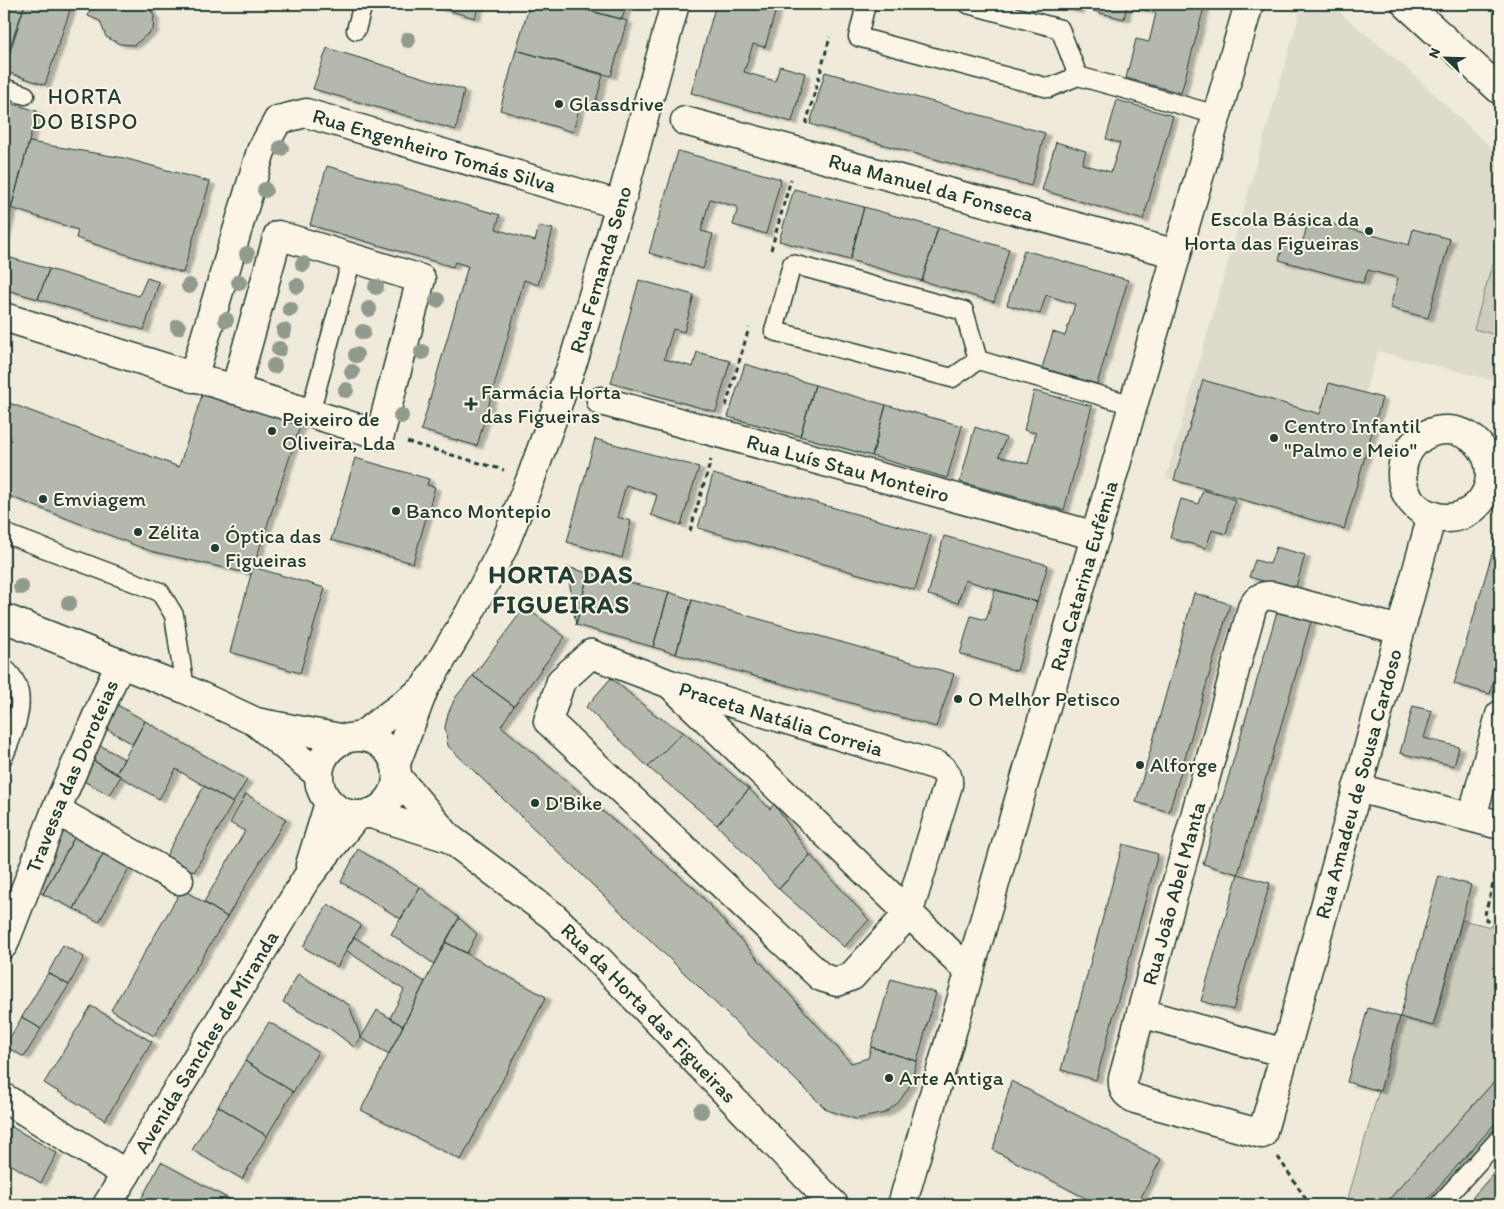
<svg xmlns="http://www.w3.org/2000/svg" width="1504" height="1209" font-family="Itim,sans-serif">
	<defs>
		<filter id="shadow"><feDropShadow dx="5.5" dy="3" stdDeviation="1" flood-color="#0004"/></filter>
	</defs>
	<rect width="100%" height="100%" fill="#efeada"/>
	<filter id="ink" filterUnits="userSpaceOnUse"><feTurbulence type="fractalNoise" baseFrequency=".02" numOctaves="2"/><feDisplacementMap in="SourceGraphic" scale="10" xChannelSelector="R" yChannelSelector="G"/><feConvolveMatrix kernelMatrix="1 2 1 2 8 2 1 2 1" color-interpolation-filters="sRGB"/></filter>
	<g filter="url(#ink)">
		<path fill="#dedbcc" d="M1307,4L1332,6L1402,64L1500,156V382L1378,351L1365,393L1382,398L1344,529L1166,478L1300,12Z"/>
		<path fill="#cccdbf" stroke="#76857a" d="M1492,265L1500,267V336L1474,329Z
			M1462,920L1500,929V1075L1384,1205H1346L1400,1017L1433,1026Z"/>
		<path fill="#b5b9ad" stroke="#1f3d34" filter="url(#shadow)" d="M4,4H25L6,58H4Z
			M25,4H72L45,85L4,71Z
			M92,4H147L154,16L153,30L134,45L120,44L106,37L100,21L88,16Z
			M426,4H479L475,18Z
			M530,4H564L627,21L611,76L516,50Z
			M564,4H627L622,19Z
			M716,4H767L777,6L765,47L753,44L744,72L775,81L780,66L805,73L792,122L691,93Z
			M1052,4H1080L1078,11Z
			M1095,4H1205L1181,93L1126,78L1136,39L1149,42L1156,13L1127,5L1124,19L1093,11Z
			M327,48L464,90L456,130L313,89Z
			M516,50L603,75L595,105L581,102L573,132L500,110Z
			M825,72L1045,133L1031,186L810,124Z
			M1117,100L1173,116L1143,220L1042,190L1056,142L1086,151L1082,164L1111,172L1120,143L1106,139Z
			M4,101L37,111L4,236Z
			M29,142L124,158L210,182L183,273L76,238L78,230L11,208Z
			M678,151L781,179L766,234L733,225L738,207L710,199L701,231L713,234L703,269L649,253Z
			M327,166L500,215L496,229L535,241L539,226L553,229L538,285L524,280L477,446L421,430L468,266L455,262L453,267L310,225Z
			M794,189L864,207L850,260L779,241Z
			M864,207L938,228L922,281L850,260Z
			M1309,218L1409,245L1413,229L1450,239L1428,318L1390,308L1398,278L1368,270L1363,283L1279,260L1284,243L1301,248Z
			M938,228L1009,249L994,302L922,281Z
			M1024,250L1128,280L1097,384L1042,368L1053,332L1065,336L1075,304L1046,295L1040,314L1007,305Z
			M4,256L49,269L38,299L4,289Z
			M49,269L139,296L147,278L159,282L144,330L38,299Z
			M639,280L694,295L684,332L673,329L664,359L693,367L697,352L730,361L716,412L611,383Z
			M745,364L815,385L800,436L728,417Z
			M1203,380L1320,414L1329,383L1382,398L1344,529L1174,480Z
			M815,385L886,405L872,456L800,436Z
			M1034,391L1092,406L1064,510L960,482L975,427L1006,438L999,456L1028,464L1036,433L1024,430Z
			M202,395L301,423L251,574L150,551L4,494V401L179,467Z
			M886,405L962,426L947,478L872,456Z
			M595,439L699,467L681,525L651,515L657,495L626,485L617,517L631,521L622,558L567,542Z
			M355,458L429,479L427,485L435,487L413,563L331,540Z
			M713,474L931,535L915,590L698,528Z
			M1203,490L1235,500L1226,534L1212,530L1206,548L1170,538L1181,499L1198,504Z
			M1499,530L1500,658L1490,694L1454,684Z
			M944,536L1048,565L1037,602L965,580L958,603L928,595Z
			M1276,547L1305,555L1295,590L1249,577L1255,560L1270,564Z
			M253,567L325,588L300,673L230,652Z
			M567,567L588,573L576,625Z
			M588,573L669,592L653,647L576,625Z
			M995,590L1037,602L1017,671L960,654L971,616L986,620Z
			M669,592L692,600L676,654L653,647Z
			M1194,593L1230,604L1169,812L1136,802Z
			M692,600L954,674L936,727L676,654Z
			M1279,605L1313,615L1238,874L1203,864Z
			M525,607L565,637L514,706L473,676Z
			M473,676L514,706L501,726L694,888L851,1063L868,1058L871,1047L917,1061L909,1087L899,1102L885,1113L856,1119L827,1110L448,746L445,727L448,714L455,698Z
			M611,678L654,714L683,732L648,767L586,707Z
			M110,701L145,721L133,744L100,725Z
			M1413,706L1432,711L1424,738L1459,747L1454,766L1400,753Z
			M145,721L247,780L233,803L176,769L159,799L116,774Z
			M683,732L749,789L717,825L648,767Z
			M94,742L124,759L116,774L87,757Z
			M87,757L121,776L110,795L78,778Z
			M204,786L233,803L194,872L166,856Z
			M749,789L770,809L774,804L810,855L779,889L717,825Z
			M246,794L286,819L227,917L204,902L245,831L230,823Z
			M59,823L78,831L43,894L32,888Z
			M78,831L106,848L74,909L43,894Z
			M1123,844L1158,854L1096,1080L1061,1070Z
			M106,848L133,861L99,922L74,909Z
			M358,849L420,887L401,919L341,882Z
			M810,855L869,920L844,947L779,889Z
			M1238,874L1270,883L1233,1010L1201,1001Z
			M1439,876L1471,885L1433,1026L1400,1017Z
			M420,887L459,918L434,964L391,934Z
			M182,889L227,917L154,1036L111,1010Z
			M328,904L361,925L337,967L303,947Z
			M459,918L477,934L467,953L445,942Z
			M354,937L425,982L403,1026L390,1018L404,990L346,950Z
			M445,942L546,997L461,1160L361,1110Z
			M63,945L84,957L69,985L48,973Z
			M48,973L69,985L41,1029L22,1017Z
			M298,974L349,1005L361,1038L354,1047L332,1030L283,1002Z
			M891,979L936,993L917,1061L871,1047Z
			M91,1006L152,1042L105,1120L44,1083Z
			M1368,1008L1400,1017L1380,1091L1347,1082Z
			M377,1010L403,1026L389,1054L361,1038Z
			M22,1017L41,1029L24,1057L5,1046Z
			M269,1022L318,1052L293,1092L245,1061Z
			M245,1061L293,1092L267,1136L218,1106Z
			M1500,1075V1118L1422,1205H1384Z
			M1011,1081L1161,1159L1137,1205H1085L1087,1199L993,1150Z
			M218,1106L267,1136L242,1179L192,1150Z
			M10,1126L57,1153L41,1183L4,1160V1138Z
			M161,1162L240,1205H138Z
			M1500,1166V1205H1466Z"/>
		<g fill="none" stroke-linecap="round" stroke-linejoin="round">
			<g stroke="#1f3d34" stroke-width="21">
				<path id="service" d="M866,4L858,37L1049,88L1078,76L1217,115
					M968,4L1060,29L1078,76
					M356,30L363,4
					M4,88L25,95
					M978,360L952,378L774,331L792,264L964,311L978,360L1133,405
					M310,413L352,258
					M4,533L160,592L174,615L185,689
					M4,668C33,692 15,728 4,756
					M1439,1205L1500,1138"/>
			</g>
			<g stroke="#1f3d34" stroke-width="31">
				<g id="minor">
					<path d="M1406,4L1500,90"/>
					<path id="s1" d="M685,121L1177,254"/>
					<path d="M4,317L380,435L421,279L278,235L235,390"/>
					<path id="s2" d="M193,378L261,151L278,120L306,113L620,205"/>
					<path id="s3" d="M601,401L1096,536"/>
					<circle cx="1446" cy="474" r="44"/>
					<path d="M670,684L591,654L561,681L548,721L821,977L837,982L852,976L908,914L948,785C949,776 946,771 938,766L670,684L969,971"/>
					<path d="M361,736L424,689"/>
					<path id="s4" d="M396,763L424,689L469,614L503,548L531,478L575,356L620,205L675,4"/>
					<path d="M1357,788L1500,825"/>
					<path d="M56,810L179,880"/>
					<path d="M1472,817L1500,715"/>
					<path d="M310,865L329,803"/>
					<path id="s5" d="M4,944L56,810L120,663"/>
					<path id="s6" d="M1141,1013L1252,608C1257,598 1262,595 1273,596L1400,630"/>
					<path d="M1141,1013L1285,1053L1262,1134L1135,1099C1125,1094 1122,1089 1123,1078Z"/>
					<path id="s7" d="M1285,1053L1432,515"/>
					<path d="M4,1098L126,1174"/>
					<path id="s8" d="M107,1205L306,879L356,816"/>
					<path id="s9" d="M902,1205L1249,4"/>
				</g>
			</g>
			<g stroke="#1f3d34" stroke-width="31">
				<g id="tertiary">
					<path d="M4,618L185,689L256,722L345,739"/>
					<path d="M257,723L318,774"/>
					<circle cx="358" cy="776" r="39"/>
					<path id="s10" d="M398,778L449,838L553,916L598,959L834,1205"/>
					<path d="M371,814L449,838"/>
				</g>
			</g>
			<path stroke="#1f3d34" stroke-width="3" stroke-dasharray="5 4" stroke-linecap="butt" d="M806,124L830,37
				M771,250L791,179
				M726,406L749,328
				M407,442L504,470
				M690,531L711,460
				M1500,858L1484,918L1500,930
				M1278,1157L1310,1205"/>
			<use href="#service" stroke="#fcf5e5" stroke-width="18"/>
			<use href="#minor" stroke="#fcf5e5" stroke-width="28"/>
			<use href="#tertiary" stroke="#fcf5e5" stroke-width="28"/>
		</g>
		<g fill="#909b8e">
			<circle cx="408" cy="40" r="8"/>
			<circle cx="281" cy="148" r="8"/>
			<circle cx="265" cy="190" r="8"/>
			<circle cx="247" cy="254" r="8"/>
			<circle cx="303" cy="264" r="8"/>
			<circle cx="239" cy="282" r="8"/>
			<circle cx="189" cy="286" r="8"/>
			<circle cx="297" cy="286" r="8"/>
			<circle cx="376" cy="287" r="8"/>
			<circle cx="437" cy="300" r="8"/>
			<circle cx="290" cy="309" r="8"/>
			<circle cx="369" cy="309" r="8"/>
			<circle cx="226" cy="320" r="8"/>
			<circle cx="178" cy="327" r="8"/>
			<circle cx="284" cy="331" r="8"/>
			<circle cx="363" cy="332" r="8"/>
			<circle cx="279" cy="349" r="8"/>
			<circle cx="422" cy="352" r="8"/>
			<circle cx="356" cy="355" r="8"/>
			<circle cx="274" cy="366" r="8"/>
			<circle cx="352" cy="372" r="8"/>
			<circle cx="346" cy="390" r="8"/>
			<circle cx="401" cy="416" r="8"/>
			<circle cx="21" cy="587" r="8"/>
			<circle cx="69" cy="603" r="8"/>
			<circle cx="701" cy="1111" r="8"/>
		</g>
	</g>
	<g fill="#1f3d34" stroke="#fcf5e5" stroke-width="2">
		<circle cx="559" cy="104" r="5"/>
		<circle cx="1369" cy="231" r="5"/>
		<path d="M468.5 396.5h5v5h5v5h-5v5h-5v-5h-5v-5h5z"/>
		<circle cx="272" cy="431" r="5"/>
		<circle cx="1274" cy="438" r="5"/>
		<circle cx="43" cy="499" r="5"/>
		<circle cx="396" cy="511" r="5"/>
		<circle cx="138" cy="532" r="5"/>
		<circle cx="215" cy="548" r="5"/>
		<circle cx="958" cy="699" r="5"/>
		<circle cx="1140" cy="765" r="5"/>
		<circle cx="535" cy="803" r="5"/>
		<circle cx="889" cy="1078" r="5"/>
	</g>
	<g text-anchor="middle" stroke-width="4" stroke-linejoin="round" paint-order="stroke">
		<g font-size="21" fill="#1f3d34" stroke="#fcf5e5" text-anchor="start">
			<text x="569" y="111">Glassdrive</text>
			<text x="1359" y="226" text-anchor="end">Escola Básica da<tspan x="1359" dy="24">Horta das Figueiras</tspan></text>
			<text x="481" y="399">Farmácia Horta<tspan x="481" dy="24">das Figueiras</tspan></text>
			<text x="282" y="426">Peixeiro de<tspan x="282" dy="24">Oliveira, Lda</tspan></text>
			<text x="1284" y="433">Centro Infantil<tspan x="1284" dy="24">"Palmo e Meio"</tspan></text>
			<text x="53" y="506">Emviagem</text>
			<text x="406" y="518">Banco Montepio</text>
			<text x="148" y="539">Zélita</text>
			<text x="225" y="543">Óptica das<tspan x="225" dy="24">Figueiras</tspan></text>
			<text x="968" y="706">O Melhor Petisco</text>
			<text x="1150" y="772">Alforge</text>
			<text x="545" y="810">D'Bike</text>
			<text x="899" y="1085">Arte Antiga</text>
		</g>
		<g font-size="21" fill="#1f3d34" stroke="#fcf5e5">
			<text dy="7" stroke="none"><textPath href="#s2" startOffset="435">Rua Engenheiro Tomás Silva</textPath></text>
			<text dy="7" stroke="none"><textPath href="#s1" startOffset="255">Rua Manuel da Fonseca</textPath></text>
			<text dy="7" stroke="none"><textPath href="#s4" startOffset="536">Rua Fernanda Seno</textPath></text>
			<text dy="7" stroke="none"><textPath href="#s3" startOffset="256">Rua Luís Stau Monteiro</textPath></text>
			<text dy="7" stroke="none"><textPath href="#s9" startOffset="655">Rua Catarina Eufémia</textPath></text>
			<text transform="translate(781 719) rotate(17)" y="7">Praceta Natália Correia</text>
			<text dy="7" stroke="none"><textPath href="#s5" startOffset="181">Travessa das Doroteias</textPath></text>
			<text dy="7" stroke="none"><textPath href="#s7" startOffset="279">Rua Amadeu de Sousa Cardoso</textPath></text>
			<text dy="7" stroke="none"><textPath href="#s6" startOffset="124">Rua João Abel Manta</textPath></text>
			<text dy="7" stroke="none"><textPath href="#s10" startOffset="345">Rua da Horta das Figueiras</textPath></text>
			<text dy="7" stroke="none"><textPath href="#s8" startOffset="191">Avenida Sanches de Miranda</textPath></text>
		</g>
		<g font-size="22" letter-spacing="1" fill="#1f3d34" stroke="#fcf5e5">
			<text x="85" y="104">HORTA<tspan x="85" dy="25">DO BISPO</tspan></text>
		</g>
		<g font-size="26" font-weight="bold" letter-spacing="1" fill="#1f3d34" stroke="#fcf5e5">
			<text x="561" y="583">HORTA DAS<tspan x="561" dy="30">FIGUEIRAS</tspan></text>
		</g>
	</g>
	<rect width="1504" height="1209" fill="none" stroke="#fcf5e5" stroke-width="20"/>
	<rect x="10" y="10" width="1484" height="1189" fill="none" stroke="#1f3d34" stroke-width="2" filter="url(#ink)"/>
	<g transform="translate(1446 58) rotate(293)" stroke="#fcf5e5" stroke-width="4" paint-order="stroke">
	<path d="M0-4L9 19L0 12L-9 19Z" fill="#1f3d34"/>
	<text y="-8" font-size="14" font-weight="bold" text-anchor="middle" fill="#1f3d34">N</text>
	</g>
</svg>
